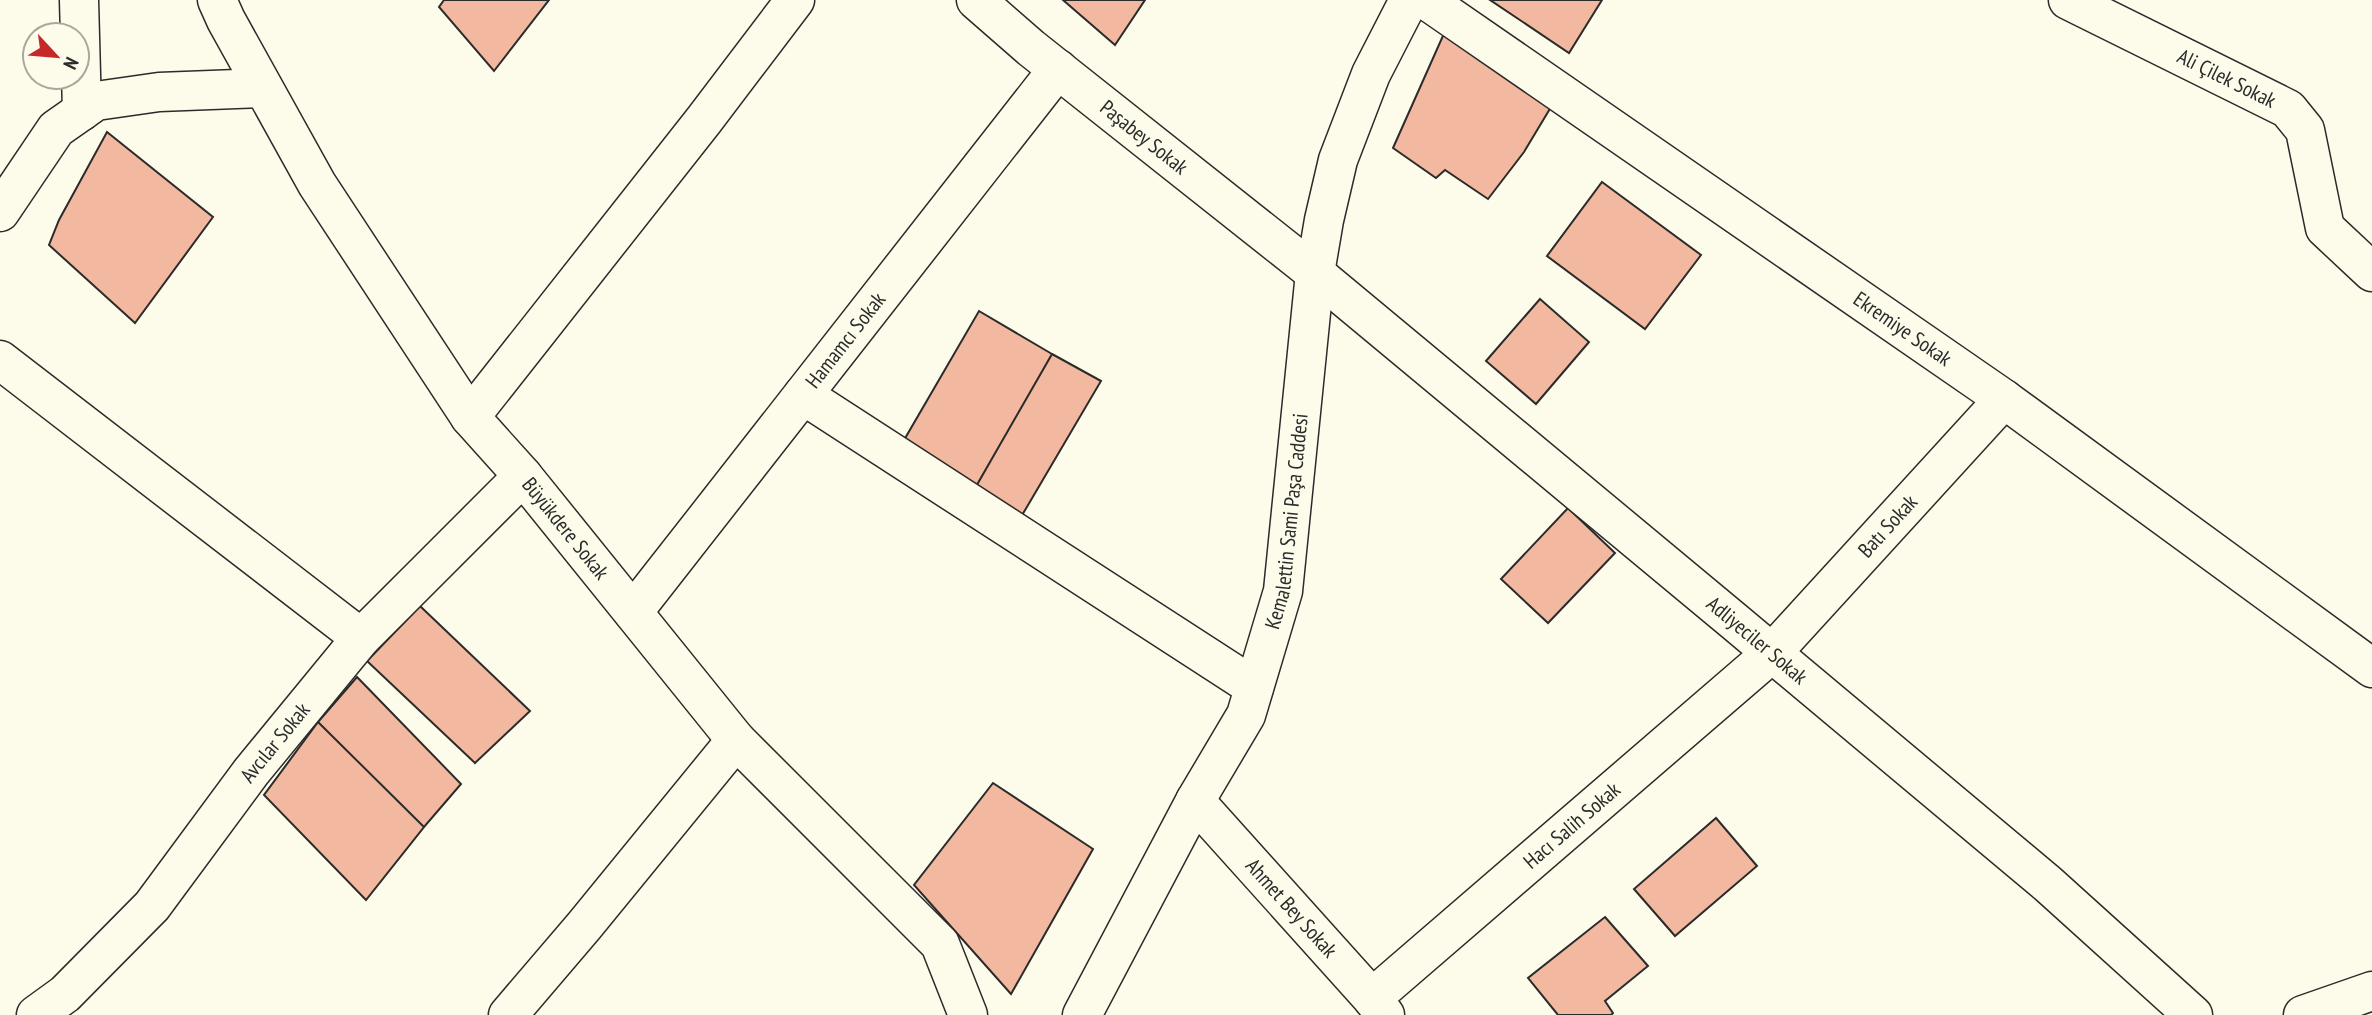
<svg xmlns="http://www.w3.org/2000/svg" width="2372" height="1015" font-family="'PT Sans Narrow',sans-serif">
	<rect width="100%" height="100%" fill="#fdfbea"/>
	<path fill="#f2b8a0" stroke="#2b2b2b" stroke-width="2" d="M444,0H549L494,71L439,7Z
		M1063,0H1145L1115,45Z
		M1490,0H1602L1569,53Z
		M1446,29L1554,102L1524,152L1488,199L1445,170L1436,178L1393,148Z
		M107,132L213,217L135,323L49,245L59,220Z
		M1602,182L1701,255L1645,329L1547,256Z
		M1540,299L1589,342L1536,404L1486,361Z
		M979,311L1052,354L974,490L900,447Z
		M1052,354L1101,381L1021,517L974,490Z
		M1568,508L1615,553L1548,623L1501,579Z
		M420,606L530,711L475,763L367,661Z
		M357,677L461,784L424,827L318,722Z
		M318,722L424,827L366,900L264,795Z
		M993,783L1093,849L1011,994L914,885Z
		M1716,818L1757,866L1675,936L1634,889Z
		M1605,917L1648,966L1605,1001L1613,1013L1611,1015H1558L1528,978Z"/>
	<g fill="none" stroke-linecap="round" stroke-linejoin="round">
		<g stroke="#2b2b2b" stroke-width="41">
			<g id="minor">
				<path d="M79,0L82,111"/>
				<path id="s1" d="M217,0L226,20L317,184L470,417L523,476L736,740L940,944L968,1015"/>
				<path id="s2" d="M976,0L1031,48L1315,273L1735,622L2048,884L2193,1015"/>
				<path id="s3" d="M1426,0L2004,399L2372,668"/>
				<path id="s4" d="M2068,0L2288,109L2305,130L2325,228L2372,272"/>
				<path d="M0,212L56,129L96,101L159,92L263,88"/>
				<path d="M0,360L361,638"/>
				<path d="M803,395L1254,687"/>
				<path d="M470,417L704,120L795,0"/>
				<path id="s5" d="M633,612L1058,69"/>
				<path id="s6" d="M1195,801L1372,998L1385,1015"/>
				<path id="s7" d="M1372,998L1772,653L2004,399"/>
				<path id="s8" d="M36,1015L65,994L152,906L251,772L361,638L523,476"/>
				<path d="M508,1015L584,926L736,740"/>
				<path id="s9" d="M1082,1015L1195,801L1246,715L1283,591L1315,273L1324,220L1338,160L1371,74L1409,0"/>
			</g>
		</g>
		<g stroke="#2b2b2b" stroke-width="41">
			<path id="major" d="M2303,1015L2372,991"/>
		</g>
		<use href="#minor" stroke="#fdfbea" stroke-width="38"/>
		<use href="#major" stroke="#fdfbea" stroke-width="38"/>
	</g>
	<g text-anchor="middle" stroke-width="5" stroke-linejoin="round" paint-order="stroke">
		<g font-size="21" fill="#2b2b2b" stroke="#fdfbea">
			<text dy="7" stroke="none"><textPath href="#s4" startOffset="177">Ali Çilek Sokak</textPath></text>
			<text dy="7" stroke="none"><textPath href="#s2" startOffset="217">Paşabey Sokak</textPath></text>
			<text dy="7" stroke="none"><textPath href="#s3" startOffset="579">Ekremiye Sokak</textPath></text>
			<text dy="7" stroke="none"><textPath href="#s5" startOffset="345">Hamamcı Sokak</textPath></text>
			<text dy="7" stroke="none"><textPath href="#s9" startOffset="541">Kemalettin Sami Paşa Caddesi</textPath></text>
			<text dy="7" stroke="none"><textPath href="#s7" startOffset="700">Batı Sokak</textPath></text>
			<text dy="7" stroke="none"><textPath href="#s1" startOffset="635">Büyükdere Sokak</textPath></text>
			<text dy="7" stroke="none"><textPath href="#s2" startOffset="1010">Adliyeciler Sokak</textPath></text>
			<text dy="7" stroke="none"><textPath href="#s8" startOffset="364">Avcılar Sokak</textPath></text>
			<text dy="7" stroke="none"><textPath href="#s7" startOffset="264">Hacı Salih Sokak</textPath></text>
			<text dy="7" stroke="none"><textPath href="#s6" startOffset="144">Ahmet Bey Sokak</textPath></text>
		</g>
	</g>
	<g transform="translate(56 56) rotate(116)"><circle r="33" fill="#fdfbea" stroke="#a9a89e" stroke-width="2"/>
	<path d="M0-5L12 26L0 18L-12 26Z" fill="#c62828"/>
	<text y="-10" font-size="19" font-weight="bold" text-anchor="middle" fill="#2b2b2b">N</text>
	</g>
</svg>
